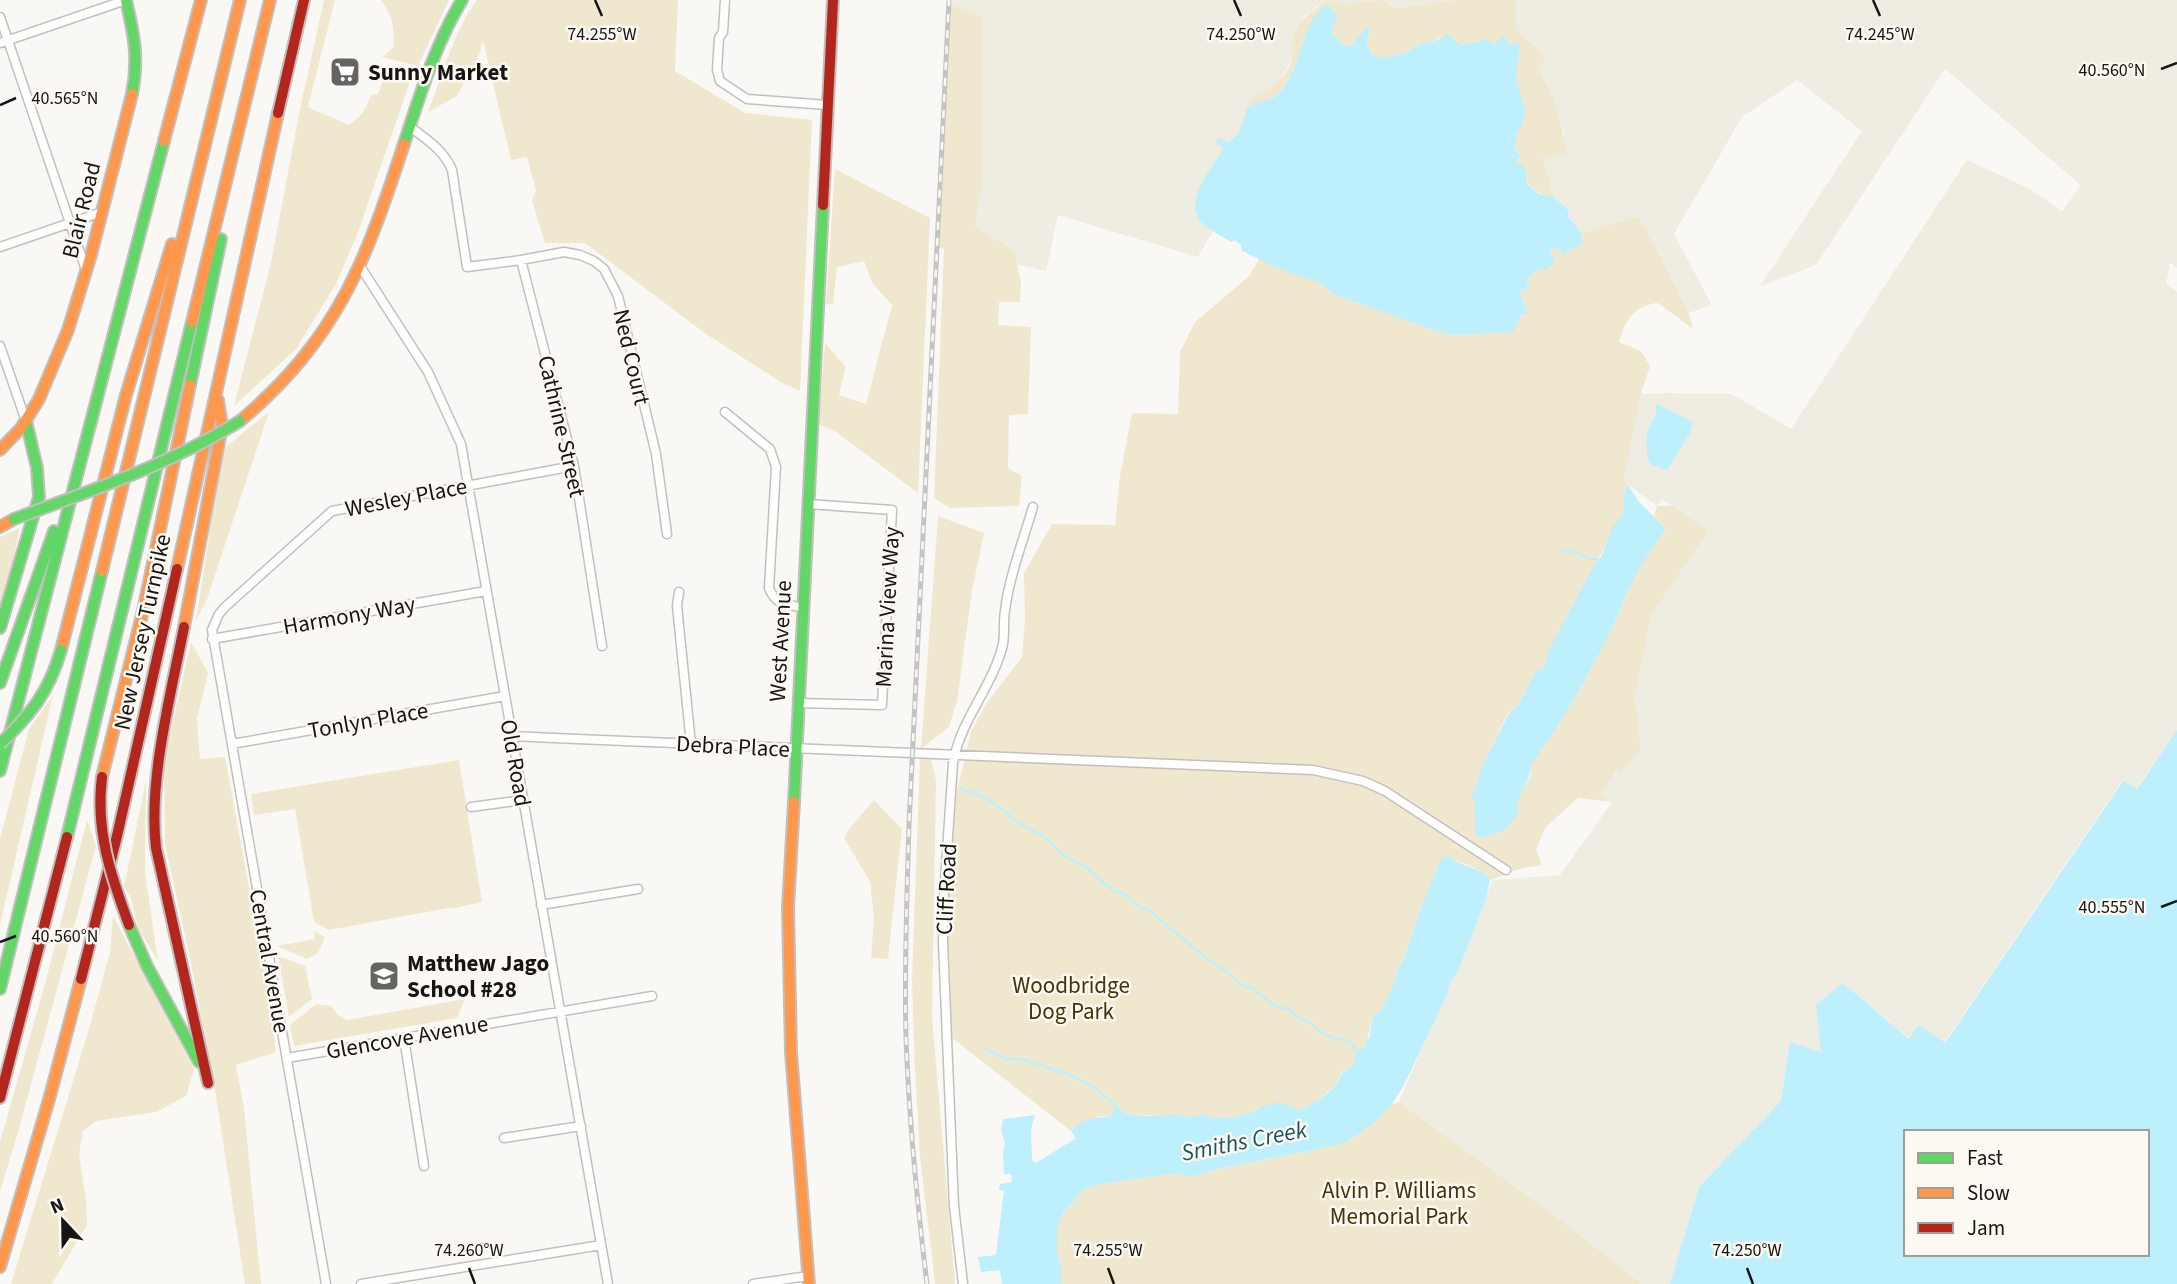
<svg xmlns="http://www.w3.org/2000/svg" width="2177" height="1284" font-family="'Source Sans 3',sans-serif">
	<rect width="100%" height="100%" fill="#faf8f4"/>
	<path fill="#efece2" d="M952,0H1375L1354,5H1318L1304,17L1292,43V59L1282,77L1271,89L1252,97L1240,131L1229,142L1220,144L1223,149L1203,180L1196,200V213L1203,224L1213,231L1198,257L1058,215L1046,271L939,247Z
		M1382,0H1457L1394,8Z
		M1516,0H2177V268L2170,262L2166,284L2177,292V730L2136,789L2122,781L1944,1043L1910,1039L1843,983L1822,1053L1790,1043L1781,1101L1699,1187L1670,1284H1642L1557,1217L1399,1102L1493,880L1560,875L1612,802L1601,794L1616,771L1641,750L1635,696L1652,614L1709,531L1662,499L1657,506L1628,485L1623,479L1641,394L1667,393L1732,394L1791,429L1967,160L2030,189L2062,211L2081,185L1945,69L1816,265L1760,286L1862,131L1797,80L1742,117L1674,234L1712,305L1689,313L1639,216L1582,233L1568,217L1569,211L1554,197L1543,157L1565,135L1545,79L1539,71L1533,44L1516,28Z"/>
	<path fill="#f0e8ce" d="M324,0H335L308,107L349,125L362,114L372,94L378,95L386,70L411,79L358,232L336,284L296,349L234,406L271,262L301,104Z
		M381,0H449L418,66L382,57L393,48C395,27 393,18 381,0Z
		M477,0H678L675,71L745,113L812,120L800,391L784,384L706,334L585,243H545L532,201L536,191L527,157L511,160L483,40L479,55L457,96L428,112C442,77 454,30 477,0Z
		M1331,0C1354,9 1360,0 1382,0L1395,8L1457,0H1516V28L1545,57L1539,71C1554,92 1564,129 1566,154L1543,157L1554,197C1529,193 1526,182 1516,161L1521,156L1515,150L1517,132L1525,110L1516,79L1520,44L1495,45L1487,39L1460,45L1439,37L1433,42L1422,43L1407,52L1383,58L1371,54L1367,43L1370,26L1351,45L1345,47L1339,39L1331,33L1334,25L1303,41C1300,57 1289,86 1275,96C1268,101 1256,103 1248,106L1252,97C1270,89 1285,80 1292,60C1293,55 1291,49 1292,43C1296,22 1312,8 1331,0Z
		M951,5L982,18V180L975,227L1015,251L1021,283L1020,302H999L998,325L1031,327L1028,414L1009,415L1008,468L1022,476L1019,506L950,508L934,498L944,249L939,247Z
		M835,169L930,218L918,493L836,432L818,424L825,343L846,367L839,395L866,404L892,305L873,284L864,261L837,267L833,304H826Z
		M1639,216L1689,313L1693,329L1658,303C1634,305 1625,321 1619,342L1641,351L1650,366L1641,394L1624,479L1628,485L1623,495L1625,503L1622,515L1548,651L1543,668L1536,670L1519,703L1507,715L1482,766L1475,790L1471,797L1475,804L1476,814L1517,800L1531,776L1529,766C1565,719 1594,666 1619,613C1622,607 1624,600 1627,593C1637,570 1651,549 1666,529L1654,516L1657,506H1673L1709,531L1652,614L1635,696L1641,750L1620,773L1616,771L1601,794L1613,802L1578,798L1546,827L1536,849L1542,865L1519,869L1490,880C1481,867 1457,861 1441,858L1418,915L1404,959L1396,971L1395,981L1382,1009L1373,1015L1366,1045L1355,1053L1354,1065L1343,1071L1335,1086L1312,1105L1299,1110L1260,1107L1253,1112L1240,1116L1218,1118L1203,1115L1186,1117L1126,1114L1114,1105V1117L1099,1116L1075,1127L1071,1131L952,1038L946,943L947,872L957,791L971,732L986,704L1022,657L1025,618L1024,573L1052,524L1115,525L1120,476L1132,413L1178,414L1180,352L1195,322L1249,276L1259,259L1320,283L1335,295L1438,332L1456,335L1512,332L1521,314H1527L1520,291L1523,288L1527,292L1528,277C1538,268 1544,254 1555,247L1564,255L1573,247L1582,244V233Z
		M269,412L207,599L196,621L222,450Z
		M938,516L984,533L972,591L957,701L949,727L921,749Z
		M20,528L0,619V537Z
		M191,642L208,673L197,718L200,759L225,757L268,991L276,1052L236,1065L244,1108L261,1284H245L216,1096L190,958L165,845L164,760Z
		M53,695L0,925V839L29,729Z
		M920,756L931,760L936,780L932,1017L955,1284H935L920,1156L915,1071L912,981Z
		M459,760L482,902L450,909L449,908L329,930L314,922L295,809L254,815L251,794Z
		M146,781L145,872L158,961L138,928L131,898L124,887Z
		M874,800L902,829L888,959L871,958L874,917L870,882L844,838L849,829Z
		M87,820L96,846L17,1136L0,1191V1142L46,980Z
		M113,916L194,1069L186,1096L156,1112L96,1121L83,1131L79,1154L86,1201L87,1225L52,1284H11L91,1022L110,952Z
		M314,931L325,937L318,953L307,959L277,946L315,939Z
		M278,956L305,966L312,999L289,1017Z
		M465,999L457,1018L294,1046L290,1025L316,1004L331,1006L338,1015L347,1020Z
		M1399,1102L1557,1217L1642,1284H1061V1265L1057,1255V1227L1063,1213L1083,1190L1100,1184L1179,1173L1190,1177L1222,1168L1328,1147L1374,1123L1392,1104Z"/>
	<path fill="#bdeffc" fill-rule="evenodd" d="M1328,5C1341,17 1336,19 1331,33L1339,39L1344,47L1351,45L1370,24L1367,43L1371,54L1383,58L1407,52L1422,43L1433,42L1448,34L1460,45L1487,39L1495,45L1503,35L1509,43L1520,44L1516,79L1525,110L1522,126L1517,132L1515,150L1521,156L1516,161L1526,169L1527,184L1539,194L1554,197L1569,211L1568,217L1582,233V245L1573,247L1564,255L1555,247L1549,251L1555,261L1546,270L1539,268L1528,277L1527,292L1523,288L1520,291L1528,314H1521L1513,332L1455,335L1438,332L1335,295L1320,283L1280,269L1242,251L1241,245L1235,240L1231,242C1222,236 1211,231 1203,224C1181,202 1212,168 1223,149L1220,145L1216,144L1217,138L1229,142L1240,131L1248,106C1256,103 1267,101 1274,97C1302,79 1301,14 1328,5Z
		M1657,404L1693,422L1690,433L1667,470L1650,464C1644,446 1645,429 1657,414L1655,407Z
		M1628,485L1639,502L1666,529C1651,549 1638,570 1627,593C1624,599 1622,607 1619,613C1594,666 1565,719 1530,766C1531,779 1525,785 1519,797C1517,803 1519,807 1517,813C1513,828 1495,835 1482,838L1475,835V804L1471,797L1475,790L1482,766L1508,715L1519,703L1536,670L1543,668L1548,651L1593,567L1601,557L1612,528L1622,515L1625,503L1623,495Z
		M2177,730V1284H1670L1699,1187L1781,1101L1790,1042L1821,1052L1816,1005L1843,983L1909,1039L1919,1025L1945,1043L2123,781L2137,789ZM1906,1132H2147V1254H1906Z
		M1450,856L1454,861L1485,873L1490,880L1486,899L1457,973L1450,982L1446,997L1404,1085L1392,1104L1374,1123L1347,1141L1328,1147L1222,1168L1190,1177L1179,1173L1100,1184L1083,1190L1063,1213L1057,1227V1255L1061,1265V1284H1002L1000,1270L981,1272L978,1257L996,1255L1004,1191L999,1190L1000,1184L1012,1182L1011,1174H1004L1003,1155L1005,1142L1001,1131L1003,1119L1035,1115L1031,1129L1032,1160L1036,1163L1076,1138L1071,1131C1086,1117 1095,1118 1113,1116L1114,1104L1126,1114L1150,1116L1179,1114L1186,1117L1203,1115L1218,1118L1240,1116L1253,1112L1260,1107L1279,1102L1299,1110C1311,1105 1325,1097 1334,1087C1344,1075 1337,1074 1354,1065L1355,1053L1366,1045L1365,1040L1369,1039L1373,1015L1382,1009L1395,981L1396,971L1404,959L1418,915L1441,858Z"/>
	<g fill="none" stroke-linecap="round" stroke-linejoin="round">
		<path stroke="#bdeffc" stroke-width="2.5" d="M1562,550C1576,551 1586,559 1599,560
			M961,788L985,797L1006,812L1015,821L1043,836L1066,857L1087,868L1112,890L1124,894L1142,909L1146,908L1201,954L1235,978L1241,985L1252,988L1276,1007L1289,1009L1299,1018L1310,1022L1320,1032L1334,1038L1347,1040L1359,1052
			M986,1049L1007,1059H1022L1069,1075L1091,1085L1114,1104"/>
		<g stroke="#c2c0be" stroke-width="11">
			<path id="street" d="M725,0L723,32L719,38L717,70L720,81L747,99L827,105
				M0,17L86,270
				M0,43L126,0
				M409,126C426,139 444,150 452,170L467,267L521,260L564,252L580,255L594,261L604,269L618,296L656,454L667,534
				M0,247L102,212
				M521,260L574,466L602,646
				M360,266L428,372L461,444L608,1284
				M0,346L26,421
				M725,412L770,449L776,467L769,588C776,606 787,604 804,608
				M679,592L677,606L691,744
				M212,639L486,591
				M798,703L882,705L892,510L808,504
				M511,736C778,748 1045,758 1313,770L1363,781L1385,791L1506,870
				M232,744L505,696
				M471,807L523,800
				M541,905L638,889
				M404,1038L424,1166
				M287,1058L652,996
				M504,1138L581,1126
				M326,1284L212,630L219,614L225,607L332,511L574,466
				M361,1284L601,1245
				M753,1284L808,1276
				M963,1284L954,1206L943,943L944,895L953,763C961,718 993,687 1003,644C1005,633 1003,622 1005,611C1009,577 1023,541 1033,507"/>
		</g>
		<g stroke="#c2c0be" stroke-width="14">
			<path id="fast" d="M126,0C134,35 139,58 132,94
				M404,144C420,95 435,45 462,0
				M190,385L221,239
				M0,628L39,497L37,468L26,421
				M0,683L54,531
				M0,771L164,141
				M794,802L823,205
				M67,837L192,322
				M129,925L147,966L199,1062
				M0,989L102,571"/>
		</g>
		<g stroke="#c2c0be" stroke-width="14">
			<path id="slow" d="M164,141L201,0
				M192,322L270,0
				M240,421C338,338 365,263 404,144
				M0,450L21,428L39,399L68,330L91,255L132,94
				M0,527L14,519
				M177,569L278,113
				M102,571L240,0
				M184,627L222,426L218,400
				M61,650L126,395L172,244
				M102,777L143,611L190,385
				M794,802L788,907L791,1052L809,1284
				M0,1267L50,1096L81,979"/>
		</g>
		<g stroke="#c2c0be" stroke-width="14">
			<path id="jam" d="M278,113L304,0
				M823,205L833,0
				M184,627C171,694 148,780 156,848L208,1083
				M81,979L117,836L177,569
				M0,1098L67,837"/>
		</g>
		<use href="#street" stroke="#fefefd" stroke-width="8"/>
		<use href="#fast" stroke="#63d668" stroke-width="10"/>
		<use href="#slow" stroke="#ff974d" stroke-width="10"/>
		<use href="#jam" stroke="#b3261e" stroke-width="10"/>
		<g stroke="#c4c4c4" stroke-width="5">
			<path id="rail" d="M927,1284C917,1202 909,1121 906,1038C904,967 907,895 909,824L949,0"/>
		</g>
		<use href="#rail" stroke="#fcf9f2" stroke-width="2.5" stroke-dasharray="8" stroke-linecap="butt"/>
		<g stroke="#c2c0be" stroke-width="14" stroke-linecap="butt">
			<path id="fast-bridge" d="M14,519C92,490 169,465 240,421
				M0,744C31,714 49,692 61,650"/>
		</g>
		<g stroke="#c2c0be" stroke-width="14" stroke-linecap="butt">
			<path id="jam-bridge" d="M102,777C95,830 111,876 129,925"/>
		</g>
		<use href="#fast-bridge" stroke="#63d668" stroke-width="10"/>
		<use href="#jam-bridge" stroke="#b3261e" stroke-width="10"/>
	</g>
	<path fill="none" stroke="#161513" stroke-width="2.5" d="M595,0L602,16M1234,0L1241,16M1873,0L1880,16M2161,69L2177,63M0,105L16,98M2161,907L2177,901M0,942L16,936M469,1268L475,1284M1108,1268L1114,1284M1747,1268L1753,1284"/>
	<defs>
		<g id="supermarket-square" transform="scale(1.575)"><rect x="-9" y="-9" width="18" height="18" rx="4" fill="#666462" stroke="#fcf9f2"/><path d="M-6-5.5h2.5l.6 2H6L4.5 2H-2.5L-4.4-4H-6ZM-1.5 3.2a1.3 1.3 0 1 0 .1 0ZM3 3.2a1.3 1.3 0 1 0 .1 0Z" fill="#fff"/></g>
		<g id="school-square" transform="scale(1.575)"><rect x="-9" y="-9" width="18" height="18" rx="4" fill="#666462" stroke="#fcf9f2"/><path d="M0-5L7-2L0 1L-7-2ZM-4 1L0 2.5L4 1V4Q0 6-4 4Z" fill="#fff"/></g>
	</defs>
	<g fill-rule="evenodd">
		<use href="#supermarket-square" x="345" y="72"/>
		<use href="#school-square" x="384" y="976"/>
	</g>
	<g text-anchor="middle" stroke-width="5" stroke-linejoin="round" paint-order="stroke">
		<g font-size="23" font-weight="bold" fill="#161513" stroke="#fcf9f2" text-anchor="start">
			<text x="368" y="80">Sunny Market</text>
			<text x="407" y="971">Matthew Jago<tspan x="407" dy="26">School #28</tspan></text>
		</g>
		<g font-size="23" fill="#161513" stroke="#fcf9f2">
			<text transform="translate(81 210) rotate(-76)" y="8">Blair Road</text>
			<text transform="translate(632 357) rotate(77)" y="8">Ned Court</text>
			<text transform="translate(562 426) rotate(77)" y="8">Cathrine Street</text>
			<text transform="translate(406 497) rotate(-11)" y="8">Wesley Place</text>
			<text transform="translate(887 607) rotate(-87)" y="8">Marina View Way</text>
			<text transform="translate(349 615) rotate(-10)" y="8">Harmony Way</text>
			<text transform="translate(142 632) rotate(-78)" y="8">New Jersey Turnpike</text>
			<text transform="translate(780 641) rotate(-87)" y="8">West Avenue</text>
			<text transform="translate(368 720) rotate(-10)" y="8">Tonlyn Place</text>
			<text transform="translate(733 746) rotate(3)" y="8">Debra Place</text>
			<text transform="translate(516 763) rotate(80)" y="8">Old Road</text>
			<text transform="translate(946 889) rotate(-87)" y="8">Cliff Road</text>
			<text transform="translate(270 961) rotate(80)" y="8">Central Avenue</text>
			<text transform="translate(407 1037) rotate(-10)" y="8">Glencove Avenue</text>
		</g>
		<g font-size="23" fill="#423506" stroke="#fcf9f2">
			<text x="1071" y="993">Woodbridge<tspan x="1071" dy="26">Dog Park</tspan></text>
			<text x="1399" y="1198">Alvin P. Williams<tspan x="1399" dy="26">Memorial Park</tspan></text>
		</g>
		<g font-size="24" font-style="italic" fill="#185462" stroke="#fcf9f2">
			<text transform="translate(1244 1141) rotate(-11)" y="8">Smiths Creek</text>
		</g>
	</g>
	<g font-size="18" text-anchor="middle" fill="#161513" stroke="#fcf9f2" stroke-width="5" stroke-linejoin="round" paint-order="stroke">
		<text x="602" y="40">74.255°W</text>
		<text x="1241" y="40">74.250°W</text>
		<text x="1880" y="40">74.245°W</text>
		<text x="2112" y="76">40.560°N</text>
		<text x="65" y="104">40.565°N</text>
		<text x="2112" y="913">40.555°N</text>
		<text x="65" y="942">40.560°N</text>
		<text x="469" y="1256">74.260°W</text>
		<text x="1108" y="1256">74.255°W</text>
		<text x="1747" y="1256">74.250°W</text>
	</g>
	<rect x="1904" y="1130" width="245" height="126" fill="#fcf9f2" stroke="#a09e99" stroke-width="2"/>
	<rect x="1918" y="1153" width="35" height="10" fill="#63d668" stroke="#a09e99" stroke-width="2"/>
	<text x="1967" y="1165" font-size="21" fill="#161513">Fast</text>
	<rect x="1918" y="1188" width="35" height="10" fill="#ff974d" stroke="#a09e99" stroke-width="2"/>
	<text x="1967" y="1200" font-size="21" fill="#161513">Slow</text>
	<rect x="1918" y="1223" width="35" height="10" fill="#b3261e" stroke="#a09e99" stroke-width="2"/>
	<text x="1967" y="1235" font-size="21" fill="#161513">Jam</text>
	<g transform="translate(63 1221) rotate(338)" stroke="#fcf9f2" stroke-width="5" paint-order="stroke">
	<path d="M0-5L12 26L0 18L-12 26Z" fill="#161513"/>
	<text y="-10" font-size="19" font-weight="bold" text-anchor="middle" fill="#161513">N</text>
	</g>
</svg>
